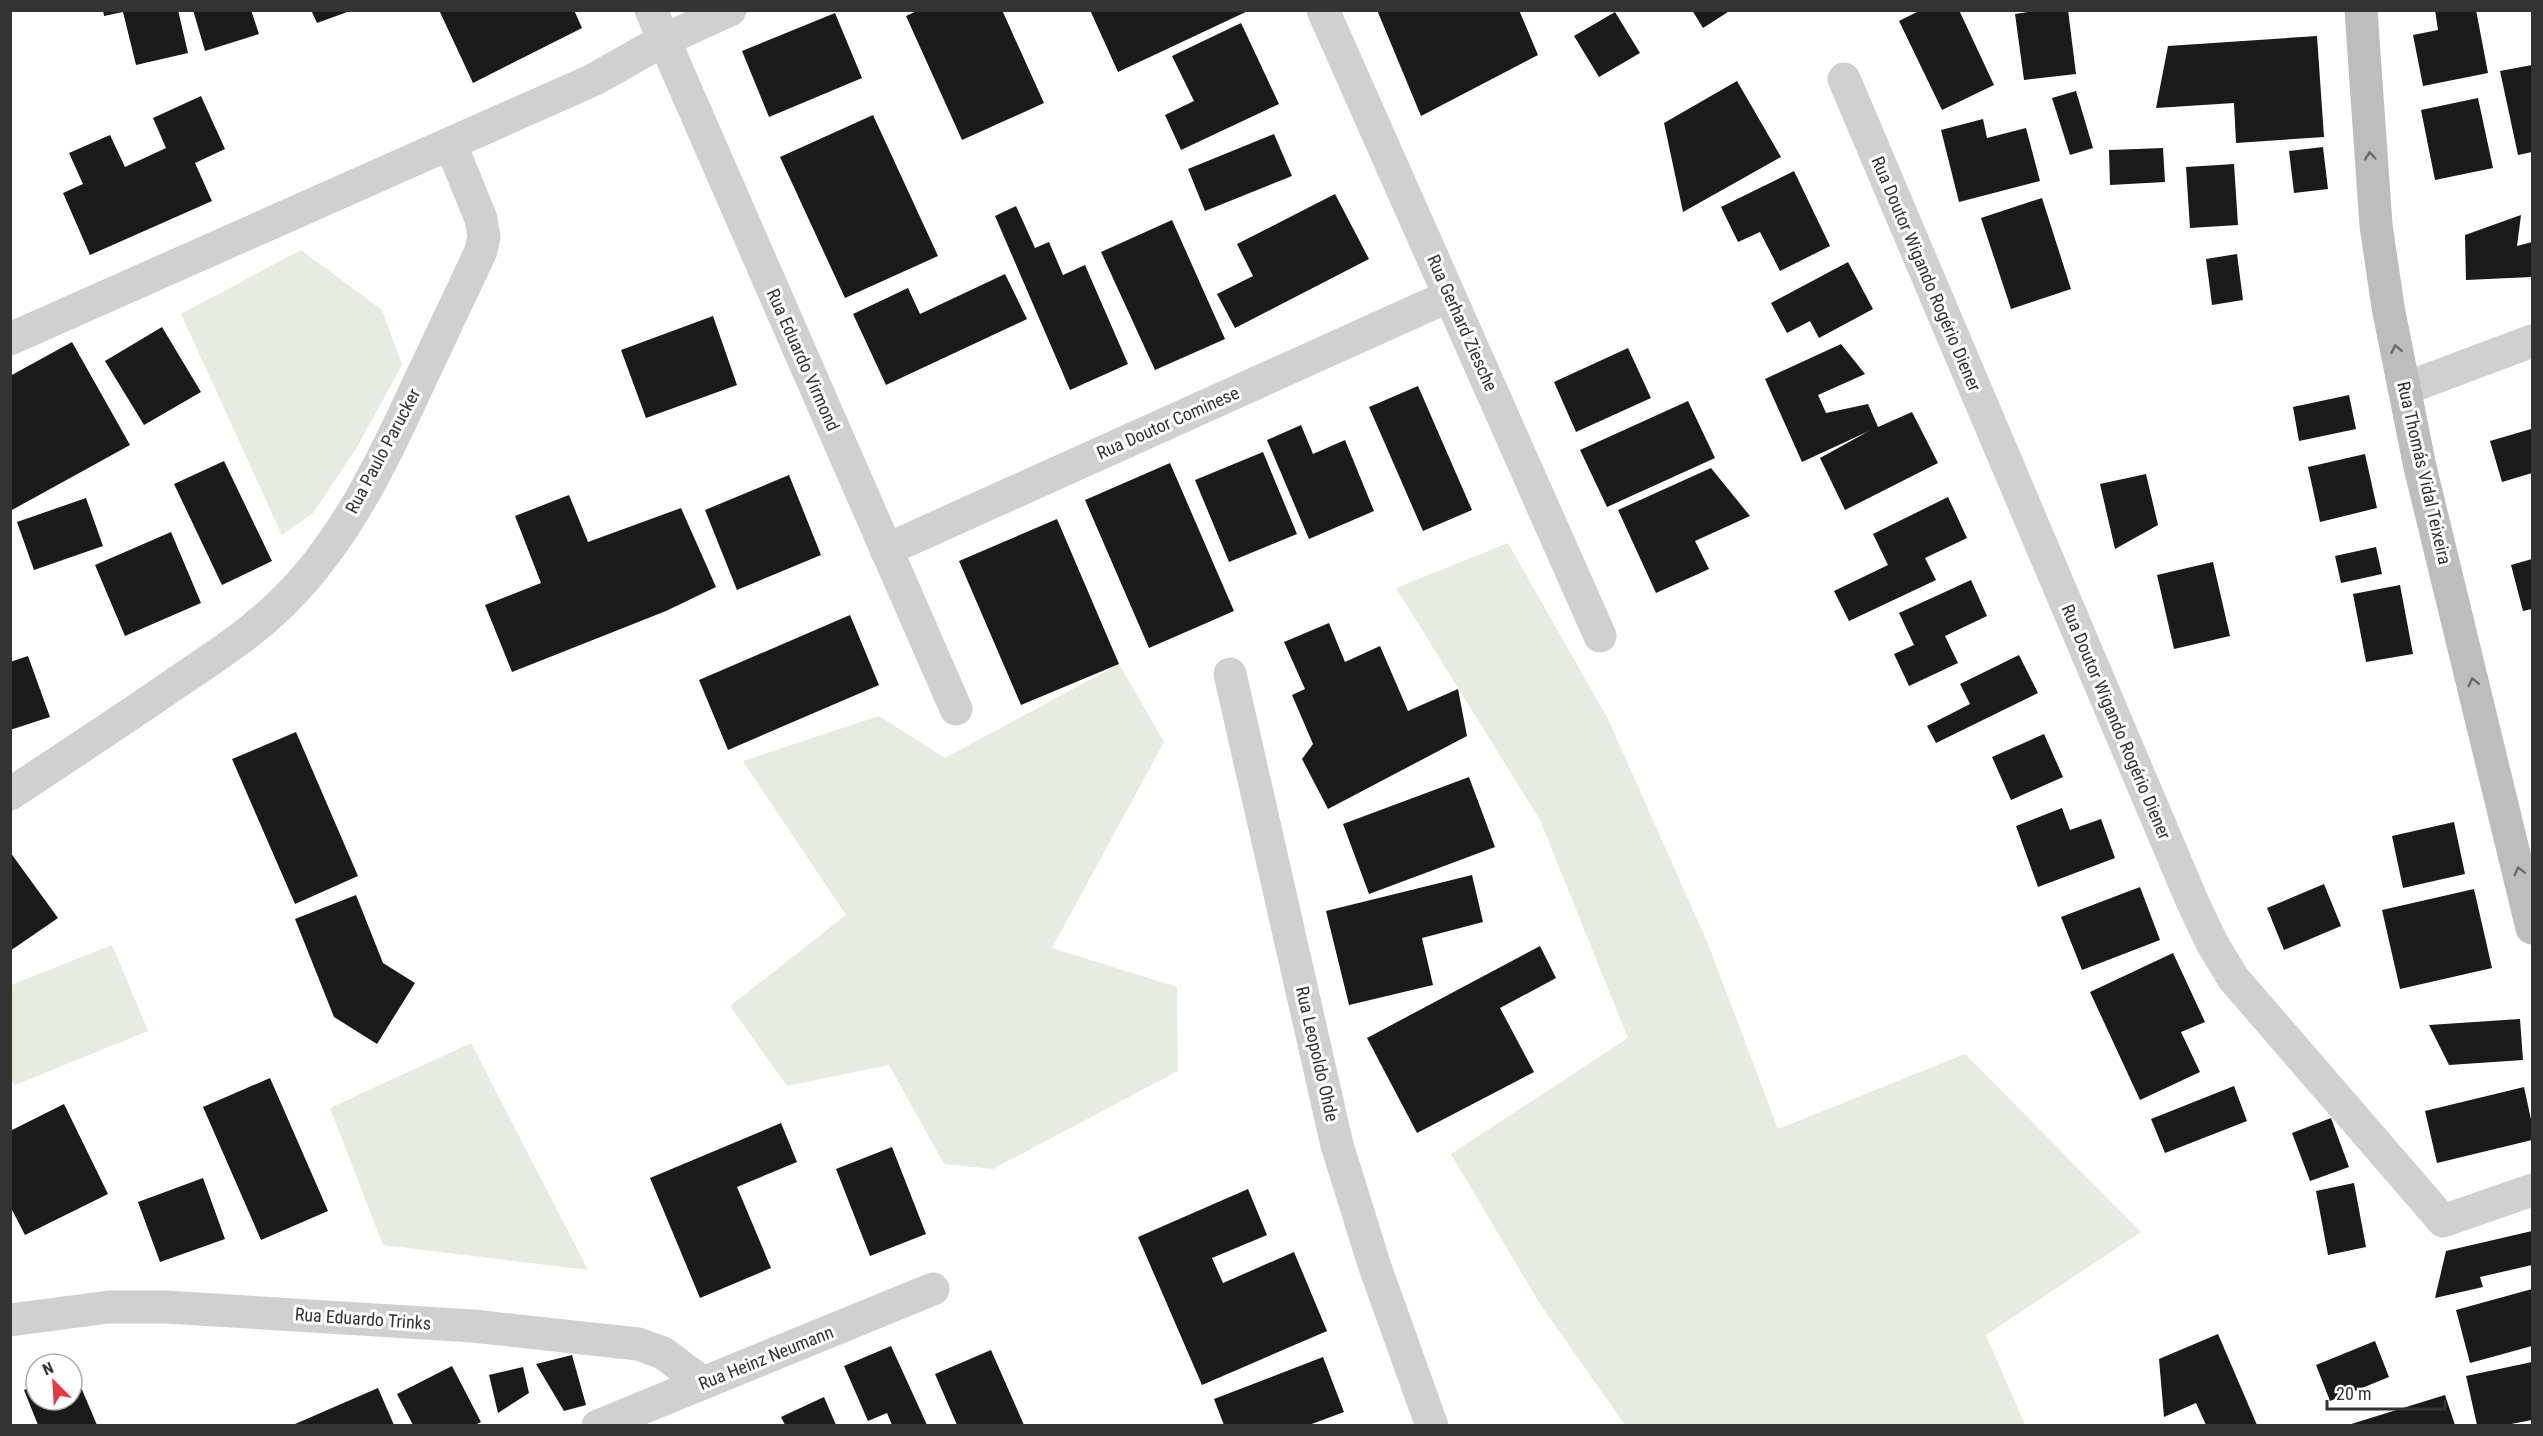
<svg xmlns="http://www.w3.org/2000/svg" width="2543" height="1436" font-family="'Roboto Condensed',sans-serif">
	<rect width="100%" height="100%" fill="#fff"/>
	<path fill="#e6ecdf" d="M301,250L382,310L402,365L357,447L313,513L282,535L181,314Z
		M1508,543L1608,719L1708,944L1778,1129L1965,1054L2141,1232L1986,1335L2025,1425H1625L1540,1304L1451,1154L1628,1038L1540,820L1396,588Z
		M1119,664L1164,742L1052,948L1177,987L1178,1071L993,1169L944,1164L889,1065L787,1086L730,1006L846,915L743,761L879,716L945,758Z
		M112,945L148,1031L15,1085L10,1079L11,985Z
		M471,1043L588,1270L383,1245L330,1108Z"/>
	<path fill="#1a1a1a" d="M103,10H178L188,53L136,65L123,12L104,16Z
		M193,10H251L259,34L205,51Z
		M311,10H350V11L317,23Z
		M439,10H574L582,28L473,83Z
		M919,10H1002L1044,103L962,140L906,16Z
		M1090,10H1250L1118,72Z
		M1377,10H1519L1538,55L1421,116Z
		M1692,10H1731L1703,28Z
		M1921,10H1959L1994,85L1942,110L1899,21Z
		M2041,10H2068L2076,74L2024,80L2015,14Z
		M2435,10H2476L2488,73L2423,86L2413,35L2438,30Z
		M1615,12L1640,53L1599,77L1574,36Z
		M835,13L862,78L769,117L742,51Z
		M1241,23L1279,104L1181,150L1165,115L1194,101L1172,56Z
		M2317,36L2324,137L2236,143L2234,103L2156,108L2168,46Z
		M2532,65V152L2518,155L2500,71Z
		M1737,81L1781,157L1683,212L1664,123Z
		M2076,91L2093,148L2070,155L2052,98Z
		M201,96L225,149L195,163L212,201L90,255L63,193L83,184L69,153L110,135L125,167L166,148L153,118Z
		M2478,98L2493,168L2435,180L2421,110Z
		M873,115L938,256L845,298L780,157Z
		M1983,119L1987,138L2026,128L2040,181L1959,202L1941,130Z
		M1274,134L1292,176L1205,211L1188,169Z
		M2323,147L2328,189L2294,193L2289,151Z
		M2163,148L2165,182L2110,185L2109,150Z
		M2234,164L2238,225L2190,228L2186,167Z
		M1794,171L1830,246L1780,271L1760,232L1738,242L1721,207Z
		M1335,194L1369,259L1235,328L1217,294L1253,276L1237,244Z
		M2042,198L2071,289L2011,309L1981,218Z
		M1016,206L1035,248L1049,242L1063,275L1085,265L1128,364L1070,390L995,216Z
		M2521,215L2517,246L2532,242V277L2466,280L2465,235Z
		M1172,220L1225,339L1155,370L1101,252Z
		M2237,254L2243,300L2212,305L2206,259Z
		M1848,262L1873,309L1819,338L1810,321L1787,333L1771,303Z
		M1005,274L1027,319L886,385L853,314L908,288L920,314Z
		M713,316L737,385L646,418L621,350Z
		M162,327L201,392L144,425L105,361Z
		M72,342L130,445L12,510L10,376Z
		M1841,344L1865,374L1818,395L1826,413L1868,404L1878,427L1912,412L1938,463L1845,510L1820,458L1869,431L1802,462L1765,379Z
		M1628,348L1651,398L1576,432L1554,382Z
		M1418,386L1472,510L1423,531L1369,407Z
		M2349,395L2356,429L2299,441L2293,407Z
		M1688,401L1715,458L1607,507L1580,450Z
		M1301,425L1313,454L1345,440L1374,511L1309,539L1267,440Z
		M2531,429L2532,473L2502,482L2490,441Z
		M1263,452L1297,534L1229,562L1195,480Z
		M2365,454L2377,508L2320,522L2308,467Z
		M224,461L272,561L222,585L174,484Z
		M1170,463L1234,611L1149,648L1085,500Z
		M1711,468L1750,516L1695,541L1709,569L1656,593L1618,510Z
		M2146,474L2158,525L2115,549L2100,484Z
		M789,475L821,555L737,590L705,510Z
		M569,495L588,542L681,508L716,587L666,611L512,672L485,605L541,583L515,516Z
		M1948,497L1967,538L1925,558L1936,580L1849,621L1834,591L1888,565L1873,534Z
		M86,498L103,546L34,570L17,522Z
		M1057,519L1119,664L1021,705L959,561Z
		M171,532L201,603L125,636L95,565Z
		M2376,547L2382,574L2341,583L2335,556Z
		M2532,559V609L2523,611L2511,565Z
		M2213,562L2230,636L2174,649L2157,575Z
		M1971,580L1987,616L1945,636L1958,663L1909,686L1894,654L1914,645L1899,613Z
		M2400,585L2413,654L2366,662L2353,594Z
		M850,615L879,685L728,750L699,680Z
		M1329,623L1345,662L1380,646L1408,711L1458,689L1467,736L1328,809L1302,759L1313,744L1292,695L1305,689L1284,642Z
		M2019,655L2038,693L1936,743L1927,726L1970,704L1960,684Z
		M28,656L50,717L10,730V662Z
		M296,732L358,876L295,904L232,759Z
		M2044,734L2063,777L2011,800L1992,757Z
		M1469,777L1495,847L1369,894L1343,824Z
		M2062,808L2070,830L2101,819L2115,858L2038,887L2016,826Z
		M2454,822L2465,874L2403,888L2392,836Z
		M10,852L58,918L10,951Z
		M1472,875L1483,922L1422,938L1433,985L1349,1005L1326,911Z
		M2324,884L2341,926L2284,950L2267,908Z
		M2140,887L2160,940L2082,970L2061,917Z
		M2474,889L2492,968L2400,989L2382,910Z
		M356,895L383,963L415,983L377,1044L334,1017L295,919Z
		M1540,946L1556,978L1500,1008L1534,1072L1417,1133L1367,1038Z
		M2173,953L2205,1022L2181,1032L2200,1072L2140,1100L2090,992Z
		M2520,1019L2523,1060L2449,1065L2429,1025Z
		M270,1078L328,1211L261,1240L203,1107Z
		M2234,1086L2247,1121L2165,1153L2151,1119Z
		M2524,1087L2532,1124V1140L2437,1163L2425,1111Z
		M64,1104L108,1194L25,1235L10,1206V1131Z
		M2331,1118L2349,1167L2310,1181L2292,1133Z
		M781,1123L797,1162L737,1187L771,1268L700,1298L650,1178Z
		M892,1147L926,1234L870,1256L836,1169Z
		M203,1178L225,1239L160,1262L138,1202Z
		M2354,1183L2366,1247L2328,1255L2316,1191Z
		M1248,1189L1267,1235L1212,1258L1223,1283L1294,1252L1327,1331L1202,1385L1138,1237Z
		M2532,1231V1265L2480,1277L2483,1287L2435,1298L2446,1251Z
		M2532,1289V1346L2470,1363L2456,1310Z
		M2218,1334L2257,1425H2206L2196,1403L2164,1417L2159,1359Z
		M2375,1341L2389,1377L2330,1401L2316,1365Z
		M891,1346L927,1425H892L887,1413L868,1421L844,1366Z
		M991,1350L1024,1425H957L935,1374Z
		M572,1355L586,1405L564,1411L536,1364Z
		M1323,1357L1344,1412L1309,1425H1224L1214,1399Z
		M2532,1362V1420L2506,1425H2477L2466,1376Z
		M72,1366L97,1425H38L24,1390L36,1385V1400H72Z
		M452,1366L481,1422L475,1425H413L397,1394Z
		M523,1367L529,1393L498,1413L489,1375Z
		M378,1388L394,1425H296L295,1424Z
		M2445,1395L2455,1425H2348Z
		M824,1397L836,1425H785L781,1417Z"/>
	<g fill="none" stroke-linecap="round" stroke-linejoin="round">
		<path stroke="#d0d0d0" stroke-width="33" d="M651,10L956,709
			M1323,10L1600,636
			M1844,79L2193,903L2212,943L2233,978L2443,1221L2532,1190
			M10,339L593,80L664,40L730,10
			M2404,389L2532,341
			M886,550L1449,296
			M1230,674L1337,1145L1375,1267L1432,1426
			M10,794C66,757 121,721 176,683C213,658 252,633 284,601C343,543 381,465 415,391C437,344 459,298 481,251L484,237L481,219L451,145
			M10,1320L109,1307H166L473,1326L638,1344L663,1353L703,1383
			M598,1426L933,1289"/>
		<path stroke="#bdbdbd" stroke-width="33" d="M2361,10L2376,225L2388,307L2420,467L2532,928"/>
	</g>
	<defs><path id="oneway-chevron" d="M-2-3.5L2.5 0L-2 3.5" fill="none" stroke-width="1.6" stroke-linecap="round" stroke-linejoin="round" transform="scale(1.5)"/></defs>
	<g stroke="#6a6a6a">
		<use href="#oneway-chevron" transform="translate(2370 156) rotate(-95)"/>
		<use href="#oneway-chevron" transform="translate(2396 349) rotate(-101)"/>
		<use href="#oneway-chevron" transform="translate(2473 682) rotate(-104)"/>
		<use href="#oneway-chevron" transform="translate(2519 871) rotate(-104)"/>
	</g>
	<g text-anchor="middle" stroke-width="6" stroke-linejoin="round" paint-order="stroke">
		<g font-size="18" fill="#333" stroke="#fff">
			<text transform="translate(1926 274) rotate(67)" y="6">Rua Doutor Wigando Rogério Diener</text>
			<text transform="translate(1462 323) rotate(66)" y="6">Rua Gerhard Ziesche</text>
			<text transform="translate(803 360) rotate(66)" y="6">Rua Eduardo Virmond</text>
			<text transform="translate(1168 423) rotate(-24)" y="6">Rua Doutor Cominese</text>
			<text transform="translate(383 451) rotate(-62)" y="6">Rua Paulo Parucker</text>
			<text transform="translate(2424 473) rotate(77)" y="6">Rua Thomás Vidal Teixeira</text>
			<text transform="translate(2116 722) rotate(67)" y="6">Rua Doutor Wigando Rogério Diener</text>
			<text transform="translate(1317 1054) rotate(77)" y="6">Rua Leopoldo Ohde</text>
			<text transform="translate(363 1319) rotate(4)" y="6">Rua Eduardo Trinks</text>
			<text transform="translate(766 1358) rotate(-22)" y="6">Rua Heinz Neumann</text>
		</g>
	</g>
	<rect width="2543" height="1436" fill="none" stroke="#333333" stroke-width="24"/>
	<g transform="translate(54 1382) rotate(336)"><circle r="28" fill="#ffffff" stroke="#adadad" stroke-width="1.5"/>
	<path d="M0-4.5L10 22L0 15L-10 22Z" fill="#e63946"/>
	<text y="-9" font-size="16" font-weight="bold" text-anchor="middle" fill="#333333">N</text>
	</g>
	<path d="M2327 1400v9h118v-9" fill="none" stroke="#333333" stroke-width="3"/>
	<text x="2336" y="1400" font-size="18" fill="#333333" stroke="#ffffff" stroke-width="4.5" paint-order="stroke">20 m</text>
</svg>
